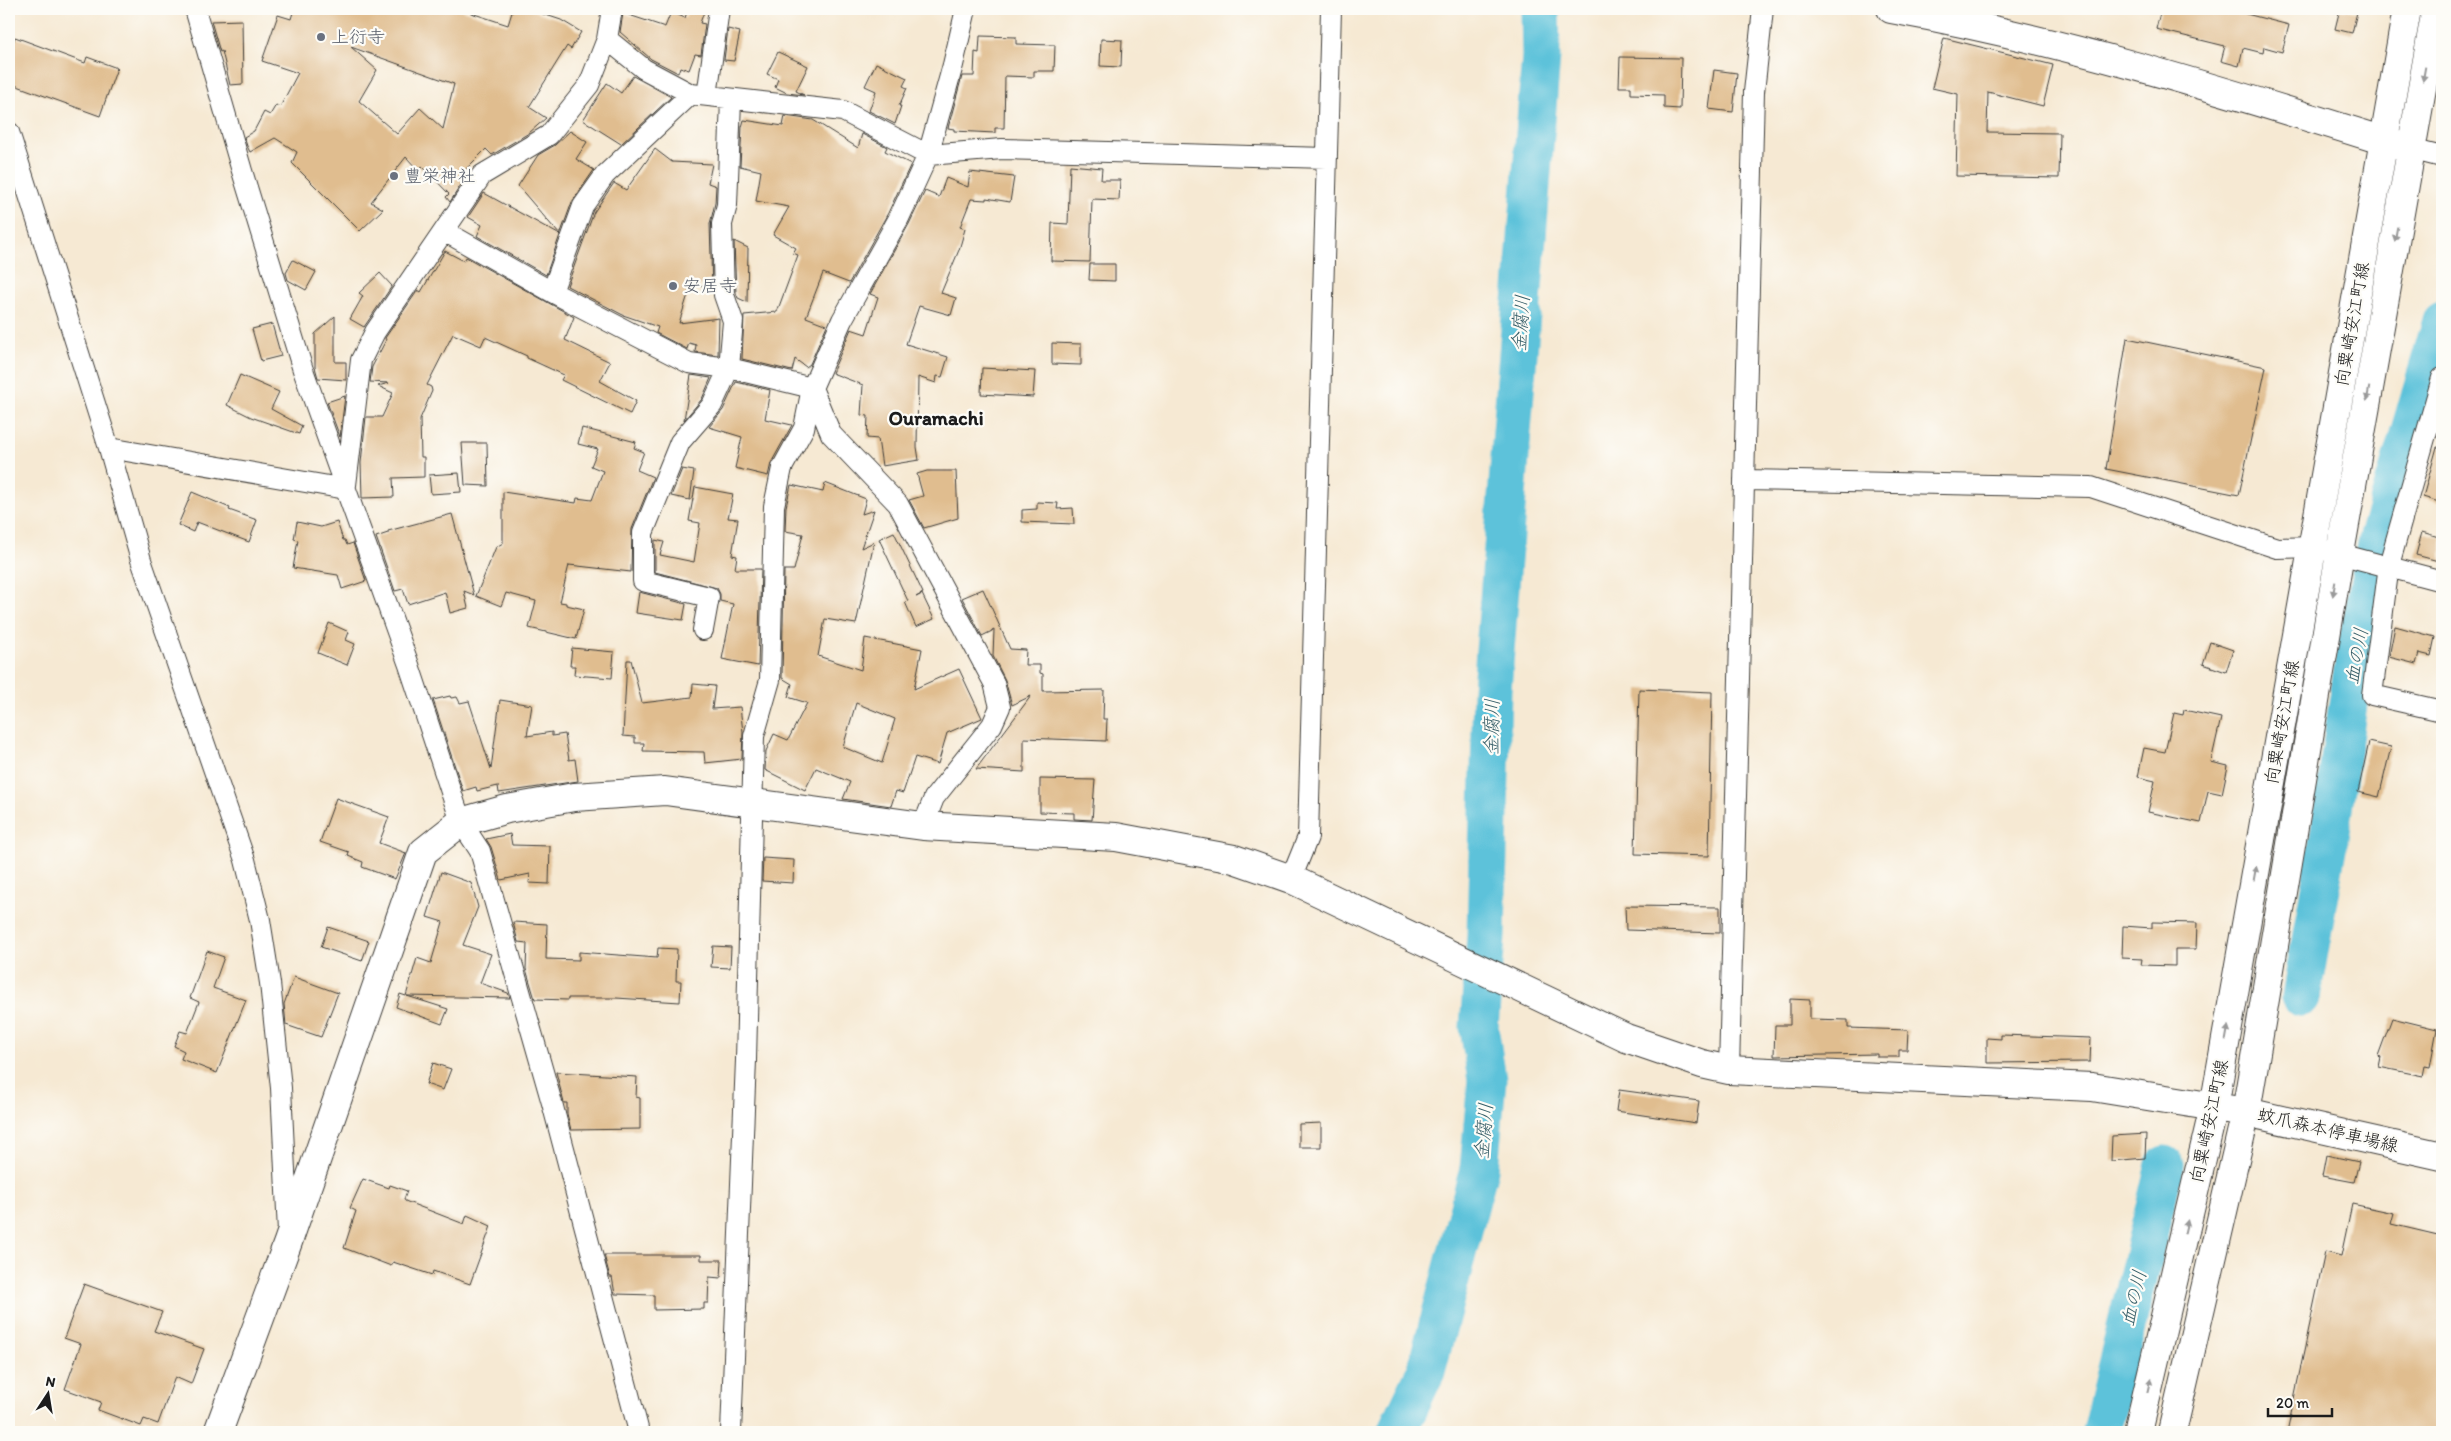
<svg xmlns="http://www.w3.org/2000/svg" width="2451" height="1441" font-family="Itim,'Klee One',sans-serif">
	<rect width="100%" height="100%" fill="#fdfcf7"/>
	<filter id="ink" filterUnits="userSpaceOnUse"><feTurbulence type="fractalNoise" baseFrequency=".02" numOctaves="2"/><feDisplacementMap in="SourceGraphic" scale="10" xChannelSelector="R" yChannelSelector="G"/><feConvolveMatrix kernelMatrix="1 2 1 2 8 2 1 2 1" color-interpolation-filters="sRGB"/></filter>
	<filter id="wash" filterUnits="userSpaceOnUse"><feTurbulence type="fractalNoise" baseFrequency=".0096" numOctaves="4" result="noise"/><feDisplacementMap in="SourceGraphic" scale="20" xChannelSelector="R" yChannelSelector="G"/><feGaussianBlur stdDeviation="1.12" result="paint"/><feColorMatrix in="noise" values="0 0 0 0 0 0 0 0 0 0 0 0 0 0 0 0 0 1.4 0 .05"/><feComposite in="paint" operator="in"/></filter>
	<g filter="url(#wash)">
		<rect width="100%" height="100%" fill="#f6e9d3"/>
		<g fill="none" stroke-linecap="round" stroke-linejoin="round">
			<path stroke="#5dc2da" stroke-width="39" d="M2301,997L2329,837L2355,655L2377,544L2442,321
				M1397,1432L1426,1371L1479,1169L1487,1080L1479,1027L1486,936L1492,690L1541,56L1540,9
				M2101,1432L2165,1165"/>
		</g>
		<g id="blocks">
			<path fill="#e0bd8f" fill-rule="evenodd" d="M294,9H459L508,25L513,9H528L561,20L581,32L571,49L567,46L529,107L546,118L529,133L492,155L486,149L462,173L466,177L450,202L446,197L449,194L422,166L418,170L406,157L371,202L383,209L360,231L292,163L297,152L275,138L250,152L247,146L244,137L254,131L264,112L270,115L276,105L280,107L298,73L262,61L278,15L291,19ZM351,47L454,84L443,129L420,108L397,134L359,101L377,70Z
				M688,9H705L700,23L705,24L701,55L695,54L689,70L680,67L678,73L651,59L620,32L623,13L665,27L671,12L685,18Z
				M2161,9H2227L2289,25L2282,52L2264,47L2263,53L2243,48L2239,66L2221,61L2225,46L2156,29Z
				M2340,9L2357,12L2352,33L2335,29Z
				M242,20L243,84L230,85L222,51L220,52L211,21Z
				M728,29L740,32L734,61L724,60Z
				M980,36L1016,37V44L1055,45L1054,71H1034V77L1005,76L1004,128H995V133L954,131V129L948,128L962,76H974L975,52L979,53Z
				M15,37L85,63L87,57L117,68L100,116L9,83V54Z
				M1944,38L2053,65L2043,106L1988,92L1987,132L2060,133L2059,178L1956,176L1958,94L1932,88Z
				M1101,39L1122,40L1121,67L1100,66Z
				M778,52L808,66L796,91L804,95L787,93L775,87L778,79L767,74Z
				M1620,57L1681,58L1680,109L1664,108V95L1631,94V87H1619Z
				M876,63L907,78L903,86L907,88L899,106H901L895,124L869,111L876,91L865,86Z
				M1714,70L1737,73L1733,112L1709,109Z
				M633,76L671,97L621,144L583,120L607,83L621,93Z
				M785,116L813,120L858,148L862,134L887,147L885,151L911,164L888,213L849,283L823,273L806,317L827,325L810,364L806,367L795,359L792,371L742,359L744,315L777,312L798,255L793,253L796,248L773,235L789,207L756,201L761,171L740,166L742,127L744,120L783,126Z
				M570,131L587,142L576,159L594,170L572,202L560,235L518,186L538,155L555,145Z
				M655,149L672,162L712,164L708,183L716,186L715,203L710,224L712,289L692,282L679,323L719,318L718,355L695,352L696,345L689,343L687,349L656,333L658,327L623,315L567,286L594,212L614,183L626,190Z
				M1070,165L1102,168L1101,180H1120L1119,200L1092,199L1090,262L1051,261L1052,223L1068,224Z
				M970,172L1014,177L1010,202L986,198V200L971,199L960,227L965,229L959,250L941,293L956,298L951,315L919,306L906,344L948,357L942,377L937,376L936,383L918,377L917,447L919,460L882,466L878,439L867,438L868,416L861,415L863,385L832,373L851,329L866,334L878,297L870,294L909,224L925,191L939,197L946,178L968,187Z
				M484,193L560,235L546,275L477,236L482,225L468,217Z
				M734,241L748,248L747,302L738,298L736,293Z
				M445,251L464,261L466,257L574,317L565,340L610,362L600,381L636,401L630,414L561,380L564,375L527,358V356L485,337L481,346L453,334L427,385L431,387L432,391L420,419L421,457H424V477L393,478L394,497L362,498L361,463L366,417H382L393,393L378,386L389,383L370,382L372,367L386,340L385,338L418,290L421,292Z
				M293,260L316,272L306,290L288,280L286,273Z
				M1090,264H1115V281L1089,280Z
				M380,273L392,286L364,327L350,319L363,296L359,293Z
				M335,316V362H346V380L318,378L315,367V334Z
				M272,324L281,356L261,361L252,329Z
				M2127,338L2266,367L2239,495L2106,469Z
				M1052,343L1081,344V365L1052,364Z
				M982,368L1035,371L1033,397L981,394Z
				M240,375L279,392L271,409L302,426L299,434L251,417L227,405Z
				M691,375L711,378L702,399L684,420Z
				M736,382L770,390L765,419L792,425L771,463L768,476L735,468L742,437L709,427L723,410Z
				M345,396L340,437L327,402Z
				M582,428L636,442L634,448L644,452L637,470L653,477L632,529L631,572L569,565L560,602L566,603V605L584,609L576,639L529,628L536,601L506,593L501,606L476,596L496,547L503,543V492L576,503L577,498L592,500L603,471L591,466L598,449L578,444Z
				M462,443H487L488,486L465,485Z
				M2437,447L2442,448V503L2423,497Z
				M682,469L694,471L690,500L671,496Z
				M927,471H956L958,518L924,528L909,500L923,496L917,474Z
				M459,473L461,492L431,494L429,475Z
				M825,483L866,499L862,514L874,510L861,548L874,542L856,624L825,619L818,656L861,670L865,638L922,649L914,689L959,669L982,718L947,733L938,764L915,757L903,793L896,791L891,806L843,799L850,782L816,768L805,790L765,770L766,751L774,734L788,740L807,703L788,697L792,684L782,678L784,570H794L803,534L785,531L786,507L791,485L823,492ZM856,703L895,719L882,763L843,747Z
				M695,487L733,494L728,518L738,519L732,555L737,556L735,569H761L758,666L722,659L733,604L720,601V594L717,588L655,572V540L664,542L660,555L694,562L700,523L689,521Z
				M192,492L230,508L229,510L257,520L249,542L197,522L193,532L178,525Z
				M1037,502L1058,503L1057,509L1073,508L1074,524L1022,522V510L1037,509Z
				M452,514L474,595L464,591L468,608L450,613L445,592L408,604L403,589L395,591L376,537L388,533V531Z
				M297,522L321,527L337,522L343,540H345L347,545L353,543L366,581L342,589L338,575L293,568L298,540L294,539Z
				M894,532L923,593L916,597L922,594L934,619L916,627L905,602L908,601L879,539Z
				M2422,532L2442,538V562L2416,555Z
				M983,589L1010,649L1026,650L1025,665H1040V673L1043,674V691L1104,690L1103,719H1107L1106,741L1024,738V772L976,769L1031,696L1012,705L1005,680L993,656L994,630L982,636L962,598Z
				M639,592L686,604L683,620L636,613Z
				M329,623L349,632L346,640L355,644L347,665L318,653Z
				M2395,626L2435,637L2431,656L2419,653L2416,664L2389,657Z
				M2210,642L2233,650L2226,672L2203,664Z
				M572,648L614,652L612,678L574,675L575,666H570Z
				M627,660H631L642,703L692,697L693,684L715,686L712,709L740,707L743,732L742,759L705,763L704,752L643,751L644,743H635V737L623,736Z
				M1639,689L1712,692L1709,856L1635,854Z
				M450,696L451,698L457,697L460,703L469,701L491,769L500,700L532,705L527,736L552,732V736L565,734L569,760L575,759L578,781L499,793L498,786L477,791L476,787L463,791L433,700Z
				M2184,710L2221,718L2211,762L2228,766L2222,794L2208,791L2201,823L2148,812L2155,781L2138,777L2144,748L2165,752L2174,713L2183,715Z
				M2369,742L2391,747L2379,797L2358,792Z
				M1040,779L1095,780L1092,820L1074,819V813L1040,812Z
				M336,798L389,817L379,843L406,853L395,879L362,867L363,862L348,856L349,852L320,842Z
				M510,834L512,845L550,846L549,884L529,883L530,874L501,880L491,847L486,839Z
				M763,858L794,860L793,883L762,881Z
				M441,872L471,883L478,907L463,945L491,954L480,983L508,993L510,998L407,996L448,1009L442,1024L396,1007L400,994L406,996L417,958L431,963L443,922L427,917Z
				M1625,906L1720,907V933L1626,930Z
				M513,922L547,924L546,959L579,960V952L657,958L658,948L677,949L676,981H681L680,1002L616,998H568V1000L535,999L526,969L527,943L518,942Z
				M2152,922L2197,923L2196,949H2175V966L2141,965L2142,959L2122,958L2123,926L2152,928Z
				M328,927L369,941L362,961L321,947Z
				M713,946L731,947L730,968L711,967Z
				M207,951L224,957L213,988L246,1000L217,1073L181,1059L184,1051L174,1046L180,1031L187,1033L199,1002L190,998Z
				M294,977L338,993L321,1037L286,1025L284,1004Z
				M1790,999L1810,1000V1019L1848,1020V1028L1908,1030L1907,1050H1899V1057H1877V1054L1774,1056L1775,1025H1790Z
				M2392,1018L2437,1029L2430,1067L2425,1066L2423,1076L2379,1067L2381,1057L2378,1056Z
				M2001,1035L2091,1038L2090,1062L1987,1063V1038L2001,1039Z
				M433,1063L451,1069L443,1090L426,1084Z
				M556,1072L637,1077L636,1097L640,1098V1129L571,1130L567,1114V1103H564Z
				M1619,1090L1699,1101L1696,1123L1616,1111Z
				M1321,1123V1147H1299V1124Z
				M2146,1134L2145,1158L2111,1161L2112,1136Z
				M2326,1155L2359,1162L2354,1182L2322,1176Z
				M363,1179L389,1188L390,1185L407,1191L404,1199L405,1201L464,1224L467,1215L491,1226L470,1284L433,1271L432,1275L393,1262L391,1266L344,1248L356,1211L350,1208Z
				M2352,1204L2394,1213L2391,1224L2442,1236V1432H2287L2325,1252L2341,1256Z
				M604,1255H701V1260H722L721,1278L709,1277L708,1303H704V1309L654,1310V1295L615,1294L612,1277H610Z
				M84,1284L162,1312L154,1331L204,1349L191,1384L175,1377L158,1424L144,1419L141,1426L98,1410L101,1402L65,1389L81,1344L64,1338Z"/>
		</g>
	</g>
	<g filter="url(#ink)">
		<use href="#blocks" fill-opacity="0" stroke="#3d3b37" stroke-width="1"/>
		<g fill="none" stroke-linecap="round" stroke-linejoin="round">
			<g stroke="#3d3b37" stroke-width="22">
				<path id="street" d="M195,9L242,171L303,370L409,665L461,822L480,851L552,1103L639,1432
					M607,39L644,69L691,94L843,111L928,155L1002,149L1327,158
					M707,96L719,9
					M731,100L727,205L722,224L724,295L733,321L729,368L812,388L831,434L898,504L994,683L1000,707L992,725L934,798L923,826
					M9,132L109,448L141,560L245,860L260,920L270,983L281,1088L288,1232
					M2410,149L2442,157
					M444,231L552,292L583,206L605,175L691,94
					M552,292L689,363L729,368L712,405L680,442L643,533V581L709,597L703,630
					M2442,378L2389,565L2372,695L2442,711
					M109,448L346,489
					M1744,480L2091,487L2277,548L2313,547L2442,581
					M346,485L361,360L375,332L482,175L549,135L589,85L607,39L612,9
					M1291,879L1308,837L1331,9
					M1729,1070L1754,92L1763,9
					M731,1432L746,1060L754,736L770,680L774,506L782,468L804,428L812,388L842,320L899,218L928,155L953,65L966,9"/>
			</g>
			<g stroke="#3d3b37" stroke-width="30">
				<path id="secondary" d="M1891,9C2064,40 2234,94 2401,146
					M218,1432L288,1242L423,852L461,822L507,809L574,797L665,791L923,826L1116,837L1234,859L1291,879L1626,1038L1702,1064L1729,1070L2092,1087L2246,1112L2442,1156
					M2138,1432L2214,1107L2407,9
					M2172,1432L2246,1112L2340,553L2436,9"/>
			</g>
			<use href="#street" stroke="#fff" stroke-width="20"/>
			<use href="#secondary" stroke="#fff" stroke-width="28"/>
		</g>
		<defs><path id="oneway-solid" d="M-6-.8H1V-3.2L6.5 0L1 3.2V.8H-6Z" transform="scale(1.25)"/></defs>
		<g fill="#999">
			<use href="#oneway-solid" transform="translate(2424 74) rotate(100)"/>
			<use href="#oneway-solid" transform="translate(2396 234) rotate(100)"/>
			<use href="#oneway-solid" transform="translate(2368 394) rotate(100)"/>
			<use href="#oneway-solid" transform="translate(2334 589) rotate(100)"/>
			<use href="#oneway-solid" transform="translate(2255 873) rotate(-80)"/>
			<use href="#oneway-solid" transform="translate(2227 1033) rotate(-80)"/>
			<use href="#oneway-solid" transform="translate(2186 1227) rotate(-77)"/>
			<use href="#oneway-solid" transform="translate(2149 1385) rotate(-77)"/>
		</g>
	</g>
	<g fill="#6b7280" stroke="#fdfcf7" stroke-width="2">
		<circle cx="321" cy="37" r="5"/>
		<circle cx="394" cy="176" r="5"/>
		<circle cx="673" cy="286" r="5"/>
	</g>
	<g text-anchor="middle" stroke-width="4.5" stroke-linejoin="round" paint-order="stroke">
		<g font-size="18" fill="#5b616d" stroke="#fdfcf7" text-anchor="start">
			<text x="331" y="43">上衍寺</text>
			<text x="404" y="182">豊栄神社</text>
			<text x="683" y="292">安居寺</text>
		</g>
		<g font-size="18" fill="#1c1c1c" stroke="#fdfcf7">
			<text transform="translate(2352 324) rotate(-80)" y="6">向粟崎安江町線</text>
			<text transform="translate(2282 722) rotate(-80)" y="6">向粟崎安江町線</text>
			<text transform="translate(2209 1121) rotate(-78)" y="6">向粟崎安江町線</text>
			<text transform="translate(2328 1130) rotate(13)" y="6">蚊爪森本停車場線</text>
		</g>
		<g font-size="19" font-style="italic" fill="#365e68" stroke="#fdfcf7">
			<text transform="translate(1520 323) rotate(-86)" y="7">金腐川</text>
			<text transform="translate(2356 656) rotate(-80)" y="7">血の川</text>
			<text transform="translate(1491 727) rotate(-89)" y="7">金腐川</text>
			<text transform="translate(1483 1131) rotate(-85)" y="7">金腐川</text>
			<text transform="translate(2133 1298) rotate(-77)" y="7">血の川</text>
		</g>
		<g font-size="20" font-weight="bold" fill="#1c1c1c" stroke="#fdfcf7">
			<text x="936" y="425">Ouramachi</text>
		</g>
	</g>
	<rect width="2451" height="1441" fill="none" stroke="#fdfcf7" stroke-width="30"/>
	<g transform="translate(48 1394) rotate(12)" stroke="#fdfcf7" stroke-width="4" paint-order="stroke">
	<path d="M0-4L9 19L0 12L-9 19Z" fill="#1c1c1c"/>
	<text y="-8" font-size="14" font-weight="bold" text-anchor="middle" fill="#1c1c1c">N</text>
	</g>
	<path d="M2268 1408v8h64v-8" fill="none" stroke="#1c1c1c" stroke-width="2.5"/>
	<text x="2276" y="1408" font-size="15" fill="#1c1c1c" stroke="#fdfcf7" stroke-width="4" paint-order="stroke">20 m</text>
</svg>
